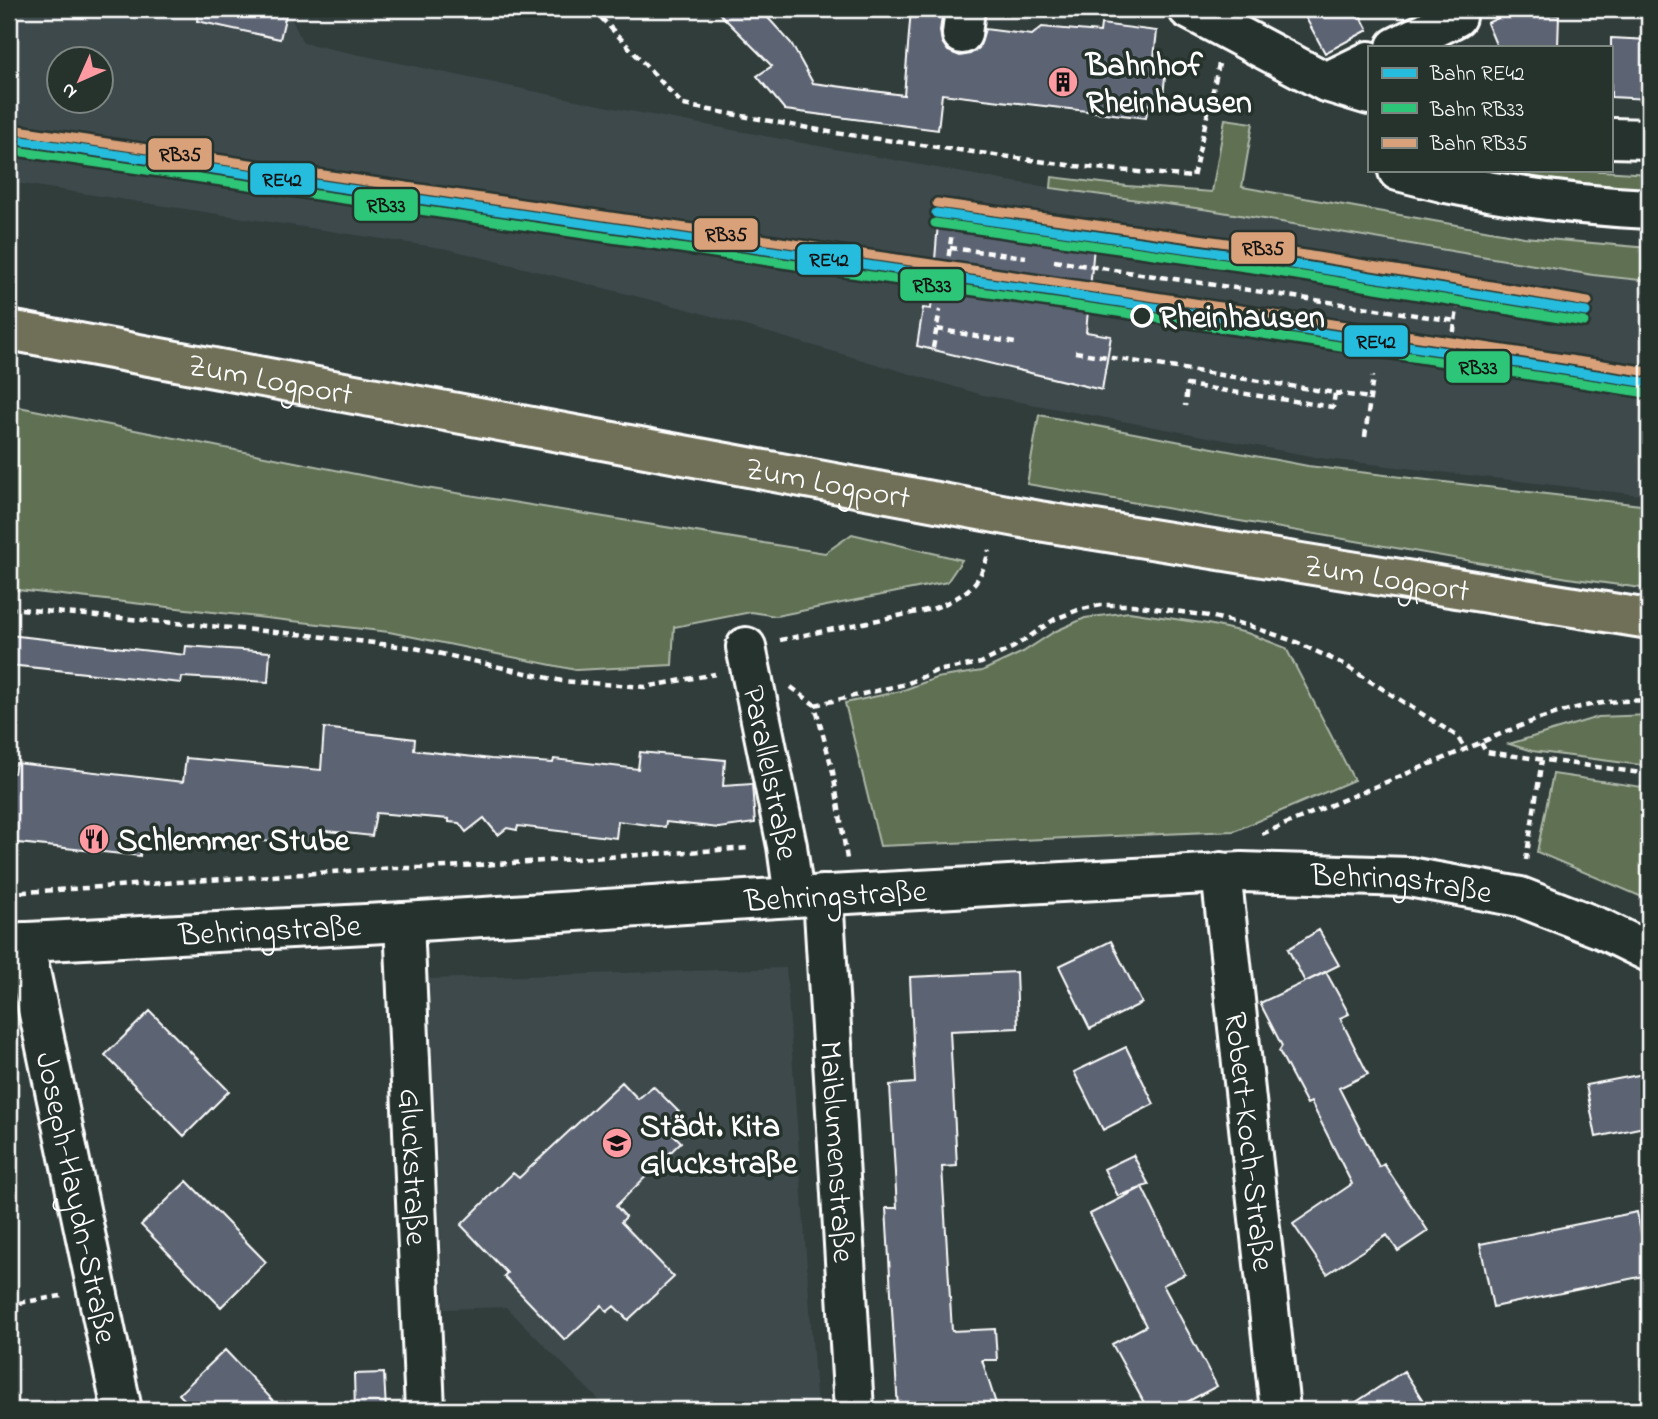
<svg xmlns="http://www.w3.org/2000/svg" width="1658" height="1419" font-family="'Indie Flower',sans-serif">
	<rect width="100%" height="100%" fill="#313d3b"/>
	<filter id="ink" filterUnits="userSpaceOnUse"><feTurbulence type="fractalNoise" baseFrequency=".0143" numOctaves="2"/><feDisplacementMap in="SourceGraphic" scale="14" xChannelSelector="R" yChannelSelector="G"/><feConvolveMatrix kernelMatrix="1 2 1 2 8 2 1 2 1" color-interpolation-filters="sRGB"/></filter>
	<g filter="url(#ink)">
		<path fill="#3e494c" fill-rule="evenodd" d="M9,9H287L303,43L614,108L1007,181L1210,210L1593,275L1649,281V496L1327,459L983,395L687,309L448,249L9,182ZM60,60H102V102H60Z
			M786,968L817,1410H609L506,1307L444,1309L429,979Z"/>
		<path fill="#5e6f52" stroke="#aeb7a8" stroke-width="2" d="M1225,119L1253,123L1242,187L1524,237L1649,248V281L1593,275L1210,210L1051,188L1052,177L1127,186L1212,192Z
			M1476,170H1585L1649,174V192L1547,184Z
			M9,405L426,488L825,553L852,534L962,560L947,582L776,616L751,612L674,627L672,665L576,670L389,632L9,589Z
			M1039,415L1308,466L1649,506V589L1568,578L1027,484Z
			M1129,612L1208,624L1247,633L1286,648L1354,780L1234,831L880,846L845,703L901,691L936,678L982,671L1023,652L1054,632L1085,618Z
			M1649,715V766L1532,751L1509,744L1598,717Z
			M1553,774L1649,788V900L1537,852Z"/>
		<path fill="#5c6472" stroke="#fff" stroke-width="2" d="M199,9H266L286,14L280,39L197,21Z
			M715,9H760L791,43L813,83L904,95L911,9H943L940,31L942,42L948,51L960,56L970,54L979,48L985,29L1032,35L1042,27L1100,32L1101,24L1157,31L1153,66L1166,67L1162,106L1148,104L1146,118L942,94L938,130L785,110L757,76L772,66Z
			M1301,9H1357L1368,30L1325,53Z
			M1511,12L1559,15L1558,47H1497L1487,23Z
			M1611,38L1649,40V99L1611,97Z
			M938,223L1094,246L1086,332L1111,336L1102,390L917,346L923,308L931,309Z
			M9,635L185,655L186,646L270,652L268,682L182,677L181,683L9,665Z
			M324,728L415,739L414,750L491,759L553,763L554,759L638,769L640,752L725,760L723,786L752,784L755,823L719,828L666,822L665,827L618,821L616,838L518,826L517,830L507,828L498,835L484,818L466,832L459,823L449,822V819L376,813L372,836L318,830L316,846L252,840V849L142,837L140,856L9,842V773H14L16,763L183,782L186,758L321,770Z
			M1319,930L1339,965L1305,982L1288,949Z
			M1111,941L1142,1003L1090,1029L1059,966Z
			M1016,972L1018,1028L950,1031L957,1166L942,1167L952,1331L995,1329L997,1360H982L998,1410H898L886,1208H897L890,1085L915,1083L910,977Z
			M1326,972L1349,1014L1340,1018L1368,1074L1339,1088L1379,1167L1384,1164L1428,1231L1398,1251L1387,1235L1327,1274L1293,1224L1352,1184L1311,1102L1307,1104L1279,1051L1282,1046L1260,1003Z
			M150,1011L229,1091L184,1136L105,1055Z
			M1126,1047L1154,1104L1103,1130L1074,1072Z
			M1649,1073V1126L1596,1137L1586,1085Z
			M622,1082L638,1099L653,1086L682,1115L668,1129L681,1142L616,1206L626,1217L621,1222L674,1277L628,1320L614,1306L607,1312L602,1305L565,1340L504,1276L507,1273L461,1225L513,1173L519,1178Z
			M1133,1155L1149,1185L1142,1187L1185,1274L1163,1285L1217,1386L1172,1410H1148L1112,1344L1146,1326L1090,1214L1141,1188L1118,1196L1104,1169Z
			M187,1181L266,1262L221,1307L141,1225Z
			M1637,1212L1649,1275L1493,1307L1480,1244Z
			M225,1350L282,1410H194L179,1394Z
			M1404,1371L1429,1410H1344Z
			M384,1373L386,1410H355L354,1374Z"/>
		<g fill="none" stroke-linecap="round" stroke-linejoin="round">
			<g stroke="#fff" stroke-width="44">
				<g id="minor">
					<path d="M1188,9L1326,82L1369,95"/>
					<path d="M962,34L965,9"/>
					<path d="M1396,47L1456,17"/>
					<path d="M1326,82L1369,61"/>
					<path d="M1611,138L1649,139"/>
					<path d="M1449,170L1446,183C1514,197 1580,206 1649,209"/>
					<path d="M1398,171L1446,183"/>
					<path id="s1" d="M746,647L787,846L794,897"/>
					<path id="s2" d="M1221,872L1280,1410"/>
					<path id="s3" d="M823,895L854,1410"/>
					<path id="s4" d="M404,922L425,1410"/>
					<path id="s5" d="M24,942L122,1410"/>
					<path id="s6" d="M9,943L404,922L794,897L1242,872L1409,877L1520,897L1602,929L1649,952"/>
				</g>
			</g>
			<g stroke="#fff" stroke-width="44">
				<g id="major">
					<path id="s7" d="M9,330L1039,521L1649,619"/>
				</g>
			</g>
			<path stroke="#fff" stroke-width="4.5" stroke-dasharray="7 5" stroke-linecap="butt" d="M593,9L683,105L835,133L1075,166L1193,177L1219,64
				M950,248L1026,257
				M1054,261L1456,321
				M947,268L953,225
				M937,329L1015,343
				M1452,344L1458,302
				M933,348L940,310
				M1075,352L1335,393L1333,407L1187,385L1185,406
				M1335,393L1370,398
				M1365,437L1373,376
				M9,608L308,635L415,648L562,681L645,687L715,674
				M780,640L932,609C965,596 981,586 989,550
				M791,687L815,705L833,772L847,859
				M815,705L906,684L936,671L981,663L1014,647L1055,619L1078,610L1101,605H1133L1209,616L1250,626L1296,642L1343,664L1457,736L1465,749
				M1481,743L1486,752L1649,774
				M1262,834C1321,809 1381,784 1440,760C1507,732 1575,696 1649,701
				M1526,860L1542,760
				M9,893L394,868H430L751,848
				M9,1308L13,1304L61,1296"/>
			<use href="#minor" stroke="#26332d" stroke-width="38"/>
			<use href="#major" stroke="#706f59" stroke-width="38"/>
			<g stroke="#26332d" stroke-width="14">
				<path id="rail-1" d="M9,139L1120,302L1649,383
					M936,213L1261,259L1586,312"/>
			</g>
			<g stroke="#26332d" stroke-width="14">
				<path id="rail-2" d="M9,150L1118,312L1647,393
					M935,223L1260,269L1584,322"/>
			</g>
			<g stroke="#26332d" stroke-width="14">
				<path id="rail-3" d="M11,129L1122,292L1649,372
					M937,203L1263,248L1588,302"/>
			</g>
			<use href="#rail-1" stroke="#26bcdd" stroke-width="9"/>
			<use href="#rail-2" stroke="#2dc577" stroke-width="9"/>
			<use href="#rail-3" stroke="#d9a179" stroke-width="9"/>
		</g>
	</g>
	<defs>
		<g id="building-disc" transform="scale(1.575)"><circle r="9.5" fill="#ff9aa2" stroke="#26332d"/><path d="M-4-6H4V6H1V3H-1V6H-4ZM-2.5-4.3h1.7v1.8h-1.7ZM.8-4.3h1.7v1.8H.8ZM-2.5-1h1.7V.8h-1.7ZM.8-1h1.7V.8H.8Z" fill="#111"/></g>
		<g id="restaurant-disc" transform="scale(1.575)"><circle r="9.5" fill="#ff9aa2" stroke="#26332d"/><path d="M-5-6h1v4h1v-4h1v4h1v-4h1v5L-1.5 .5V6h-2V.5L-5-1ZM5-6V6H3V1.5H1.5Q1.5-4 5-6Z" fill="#111"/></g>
		<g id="school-disc" transform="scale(1.575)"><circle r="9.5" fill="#ff9aa2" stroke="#26332d"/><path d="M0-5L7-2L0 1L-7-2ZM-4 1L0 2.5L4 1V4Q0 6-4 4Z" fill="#111"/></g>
	</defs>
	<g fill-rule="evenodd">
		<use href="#building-disc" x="1063" y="82"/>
		<use href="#restaurant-disc" x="94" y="839"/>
		<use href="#school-disc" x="617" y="1143"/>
	</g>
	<circle fill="#26332d" stroke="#fff" stroke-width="3.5" cx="1142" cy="316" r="10"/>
	<g text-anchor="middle" stroke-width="7" stroke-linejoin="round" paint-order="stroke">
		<g font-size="32" font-weight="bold" fill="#fff" stroke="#26332d" text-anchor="start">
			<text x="1086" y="75">Bahnhof<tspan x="1086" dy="37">Rheinhausen</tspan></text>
			<text x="117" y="850">Schlemmer Stube</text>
			<text x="640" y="1136">Städt. Kita<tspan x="640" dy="37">Gluckstraße</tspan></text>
		</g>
		<g font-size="32" font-weight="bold" fill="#fff" stroke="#26332d" text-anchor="start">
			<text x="1159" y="327">Rheinhausen</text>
		</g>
		<g font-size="32" fill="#fff" stroke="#26332d">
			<text dy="11" stroke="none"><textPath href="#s7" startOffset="266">Zum Logport</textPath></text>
			<text dy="11" stroke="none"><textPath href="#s7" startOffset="833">Zum Logport</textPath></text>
			<text dy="11" stroke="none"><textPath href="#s7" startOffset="1400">Zum Logport</textPath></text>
			<text dy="11" stroke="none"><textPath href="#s1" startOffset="128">Parallelstraße</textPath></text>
			<text dy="11" stroke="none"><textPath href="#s6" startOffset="1395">Behringstraße</textPath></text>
			<text dy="11" stroke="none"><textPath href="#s6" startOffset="828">Behringstraße</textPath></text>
			<text dy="11" stroke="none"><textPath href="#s6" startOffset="261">Behringstraße</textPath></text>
			<text dy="11" stroke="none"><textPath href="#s2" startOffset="271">Robert-Koch-Straße</textPath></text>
			<text dy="11" stroke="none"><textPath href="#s3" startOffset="257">Maiblumenstraße</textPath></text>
			<text dy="11" stroke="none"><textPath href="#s4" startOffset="245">Gluckstraße</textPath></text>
			<text dy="11" stroke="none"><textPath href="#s5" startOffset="261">Joseph-Haydn-Straße</textPath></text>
		</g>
	</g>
	<g stroke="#26332d" stroke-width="2.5">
		<rect x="147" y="137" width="66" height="34" rx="7" fill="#d9a179"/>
		<rect x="249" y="162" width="67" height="34" rx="7" fill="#26bcdd"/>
		<rect x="353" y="188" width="66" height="34" rx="7" fill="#2dc577"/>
		<rect x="693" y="217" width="66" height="34" rx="7" fill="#d9a179"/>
		<rect x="1230" y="231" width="66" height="34" rx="7" fill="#d9a179"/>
		<rect x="796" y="243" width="66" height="33" rx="7" fill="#26bcdd"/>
		<rect x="899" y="268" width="66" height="34" rx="7" fill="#2dc577"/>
		<rect x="1343" y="324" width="66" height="34" rx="7" fill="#26bcdd"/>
		<rect x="1445" y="350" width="66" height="34" rx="7" fill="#2dc577"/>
	</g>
	<g font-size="19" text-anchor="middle" font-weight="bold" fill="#111">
		<text x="180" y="161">RB35</text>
		<text x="282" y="186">RE42</text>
		<text x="386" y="212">RB33</text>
		<text x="726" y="241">RB35</text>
		<text x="1263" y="255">RB35</text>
		<text x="829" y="266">RE42</text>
		<text x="932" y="292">RB33</text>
		<text x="1376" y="348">RE42</text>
		<text x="1478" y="374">RB33</text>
	</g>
	<rect width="1658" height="1419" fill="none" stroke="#26332d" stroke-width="35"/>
	<rect x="18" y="18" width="1623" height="1384" fill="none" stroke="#fff" stroke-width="2.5" filter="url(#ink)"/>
	<rect x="1368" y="46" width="245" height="126" fill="#26332d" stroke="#7d8581" stroke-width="2"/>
	<rect x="1382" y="68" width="35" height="10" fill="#26bcdd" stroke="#7d8581" stroke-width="2"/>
	<text x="1430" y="80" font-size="21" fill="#ffffff">Bahn RE42</text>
	<rect x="1382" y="103" width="35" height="10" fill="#2dc577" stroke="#7d8581" stroke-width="2"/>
	<text x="1430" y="116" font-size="21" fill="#ffffff">Bahn RB33</text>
	<rect x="1382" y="138" width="35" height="10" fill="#d9a179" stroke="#7d8581" stroke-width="2"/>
	<text x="1430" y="150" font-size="21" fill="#ffffff">Bahn RB35</text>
	<g transform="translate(80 80) rotate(225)"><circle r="33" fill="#26332d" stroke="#7d8581" stroke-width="2"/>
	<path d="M0-5L12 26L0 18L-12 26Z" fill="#ff9aa2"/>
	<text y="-10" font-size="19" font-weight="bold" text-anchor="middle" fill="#ffffff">N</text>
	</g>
</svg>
